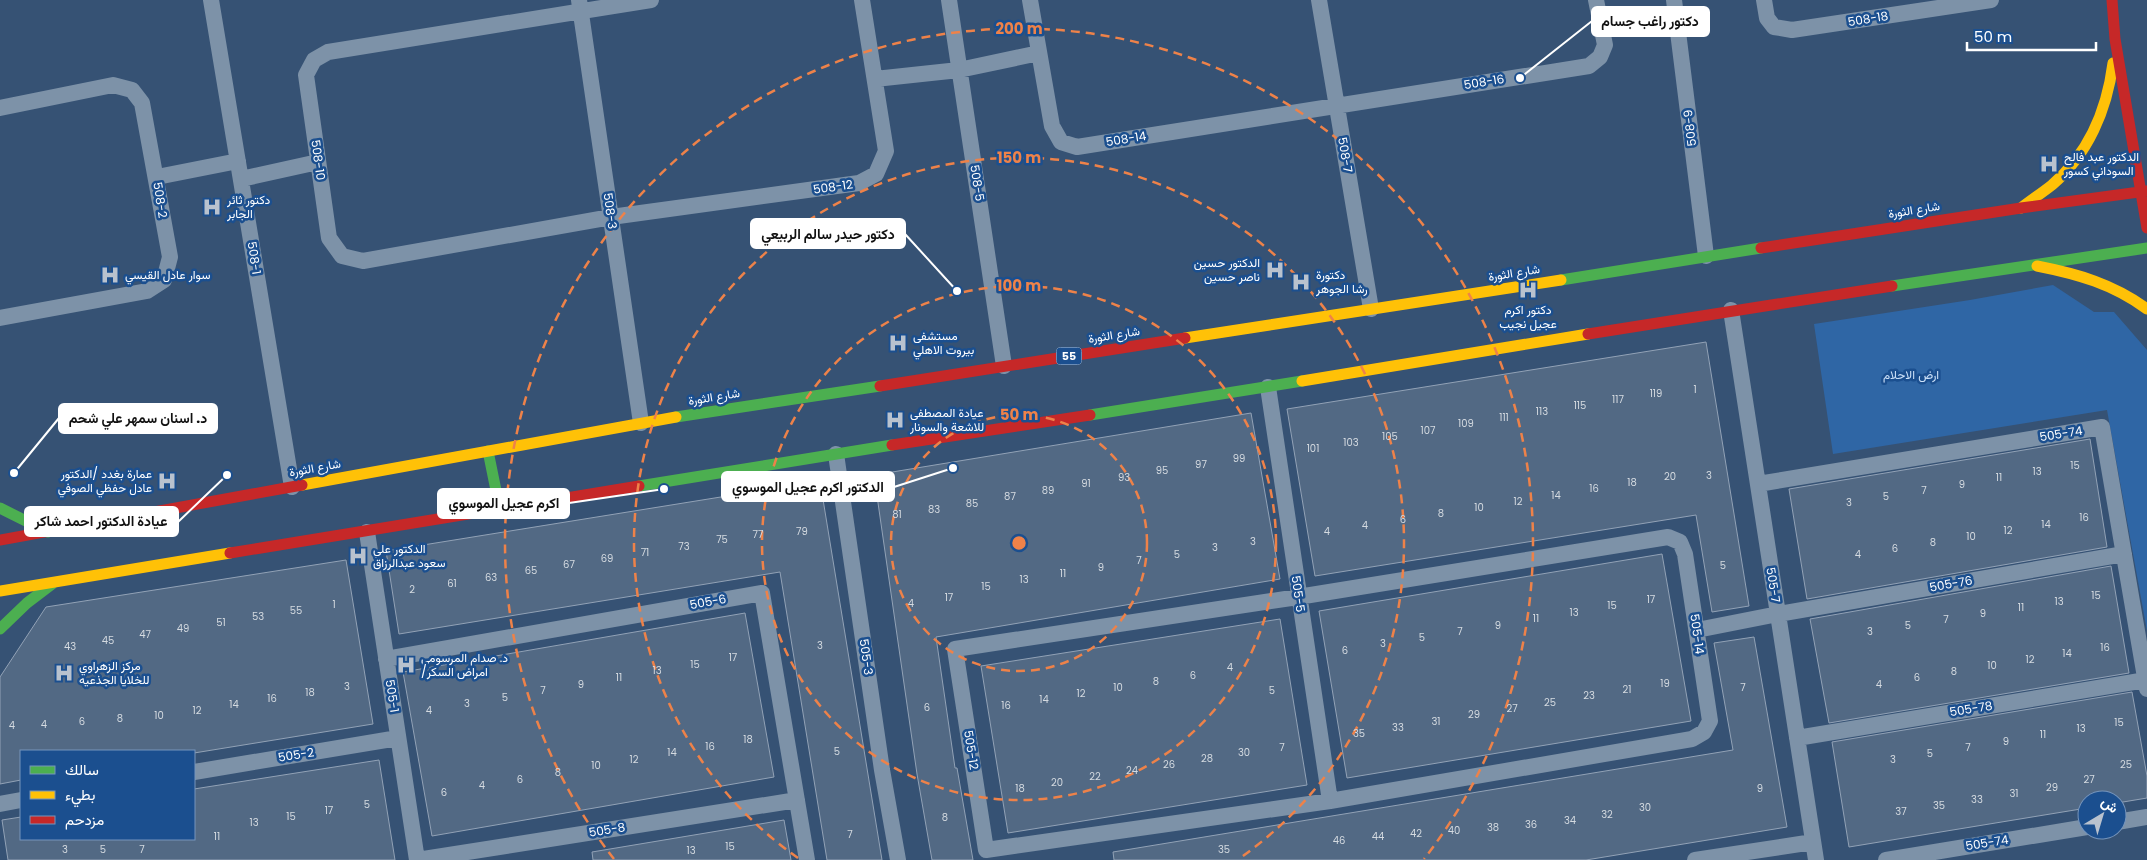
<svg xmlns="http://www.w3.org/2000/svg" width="2147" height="860" font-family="Poppins,Vazirmatn,sans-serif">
	<rect width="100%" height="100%" fill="#365274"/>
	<path fill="#2f66a5" d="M2053,285L2094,312H2114L2147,350V631L2107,410L1833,454L1814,324L1970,300Z"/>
	<path fill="#526984" stroke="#92a2b6" d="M1706,342L1749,606L1712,612L1696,515L1315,576L1287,409Z
		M1251,413L1280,579L936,637L955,768H957L973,860H932L917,774L874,475Z
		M2090,439L2107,547L1807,599L1789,489Z
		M820,481L882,860H827L780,572L399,634L386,551Z
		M1662,554L1691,721L1347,778L1319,611Z
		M346,560L373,724L194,753L21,751V780L0,784V677L46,607Z
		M2111,566L2129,673L1829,723L1810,619Z
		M745,613L774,777L432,836L403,672Z
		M1280,619L1307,785L1008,833L981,666Z
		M1754,637L1787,827L1586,860H1114L1113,852L1733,750L1714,643Z
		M2132,692L2147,776V798L2117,803V800H2087V808L1849,847L1832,742Z
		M379,760L395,860H8L2,820L21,817V839H194V789Z
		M784,820L791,860H593L592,852Z"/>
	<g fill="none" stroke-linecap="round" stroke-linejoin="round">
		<path stroke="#7d92a8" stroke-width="16" d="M211,0L292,487
			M579,0L641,423
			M651,0L328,52L314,60L306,75L329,238L342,256L363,261L611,217L859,183L876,174L886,151L862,0
			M949,0L1004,366
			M1030,0L1052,126L1061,142L1077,147L1589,66L1600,57L1605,45L1596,0
			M1319,0L1371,309
			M1674,0L1706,256
			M1764,0L1767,18L1774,27L1792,30L1991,0
			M875,79L959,70L1039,53
			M0,108L113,85L132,90L142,103L170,257L164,280L147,291L0,318
			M157,177L238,161
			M241,179L318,162
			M1731,310L1816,860
			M1268,387L1330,801
			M836,454L882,770L898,860
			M1758,484L2102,427L2147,689
			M367,532L417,860
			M1668,537L1680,542L1685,554L1710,721L1704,732L1692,739L1330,801L986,850L955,649L1298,597Z
			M1697,630L1778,614L2124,554
			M386,659L762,593L807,860
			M1797,738L2146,680
			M194,772L398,738
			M0,804L21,800
			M2117,822L2147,817
			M417,860L797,800
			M1695,860L1813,842
			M1886,860L2087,827"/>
		<path stroke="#4caf50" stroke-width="11" d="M1561,280L1761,248
			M1892,286L2147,248
			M1090,415L1302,381
			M676,417L880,386
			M488,451L500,510
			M639,486L892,445
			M0,508L48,532
			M0,629L27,603L52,584"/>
		<path stroke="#ffc107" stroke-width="11" d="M2021,208C2031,200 2042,193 2052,185C2088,154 2107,110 2113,63
			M2037,266C2078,274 2113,284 2147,309
			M1185,338L1561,280
			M1302,381L1588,334
			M302,485L676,417
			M0,591L230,553"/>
		<path stroke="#c62828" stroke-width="11" d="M2112,0L2115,39L2147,228
			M1761,248L2021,208L2147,191
			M1588,334L1892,286
			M880,386L1185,338
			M892,445L1090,415
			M0,540L302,485
			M230,553L639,486"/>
	</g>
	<g fill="none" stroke="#ee8249" stroke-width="2.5" stroke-dasharray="9 6">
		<circle cx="1019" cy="543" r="128"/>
		<circle cx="1019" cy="543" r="257"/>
		<path d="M798 858A385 385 0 1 1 1240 858"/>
		<path d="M614 859A514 514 0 1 1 1424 859"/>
	</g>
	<defs>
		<g id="hospital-bare" transform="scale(1.5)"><path d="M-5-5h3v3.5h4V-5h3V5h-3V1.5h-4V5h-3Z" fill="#b9c2ce" stroke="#1b4f8f" stroke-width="2.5" paint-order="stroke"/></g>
	</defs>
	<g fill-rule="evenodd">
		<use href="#hospital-bare" x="2049" y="164"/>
		<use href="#hospital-bare" x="212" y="207"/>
		<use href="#hospital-bare" x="1275" y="270"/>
		<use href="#hospital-bare" x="110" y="275"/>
		<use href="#hospital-bare" x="1301" y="282"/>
		<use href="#hospital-bare" x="1528" y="290"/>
		<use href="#hospital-bare" x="898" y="343"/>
		<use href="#hospital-bare" x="895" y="420"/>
		<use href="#hospital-bare" x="167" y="481"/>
		<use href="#hospital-bare" x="358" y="556"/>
		<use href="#hospital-bare" x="406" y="665"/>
		<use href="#hospital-bare" x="64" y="673"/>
	</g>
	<g text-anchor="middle" stroke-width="5" stroke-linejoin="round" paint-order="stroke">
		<g font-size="10" fill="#d4dae0">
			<text x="1695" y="393">1</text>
			<text x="1656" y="397">119</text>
			<text x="1618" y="403">117</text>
			<text x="1580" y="409">115</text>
			<text x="1542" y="415">113</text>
			<text x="1504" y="421">111</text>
			<text x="1466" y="427">109</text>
			<text x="1428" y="434">107</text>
			<text x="1390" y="440">105</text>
			<text x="1351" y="446">103</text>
			<text x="1313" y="452">101</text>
			<text x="1239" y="462">99</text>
			<text x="1201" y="468">97</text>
			<text x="2075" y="469">15</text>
			<text x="1162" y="474">95</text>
			<text x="2037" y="475">13</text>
			<text x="1709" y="479">3</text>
			<text x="1670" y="480">20</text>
			<text x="1124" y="481">93</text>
			<text x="1999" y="481">11</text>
			<text x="1632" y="486">18</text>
			<text x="1086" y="487">91</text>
			<text x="1962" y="488">9</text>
			<text x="1594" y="492">16</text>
			<text x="1048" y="494">89</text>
			<text x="1924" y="494">7</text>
			<text x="1556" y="499">14</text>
			<text x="1010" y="500">87</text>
			<text x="1886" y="500">5</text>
			<text x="1518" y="505">12</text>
			<text x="1849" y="506">3</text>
			<text x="972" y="507">85</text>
			<text x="1479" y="511">10</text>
			<text x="934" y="513">83</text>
			<text x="1441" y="517">8</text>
			<text x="897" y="518">81</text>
			<text x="2084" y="521">16</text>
			<text x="1403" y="523">6</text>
			<text x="2046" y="528">14</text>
			<text x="1365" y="529">4</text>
			<text x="2008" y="534">12</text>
			<text x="802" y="535">79</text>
			<text x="1327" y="535">4</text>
			<text x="758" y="538">77</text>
			<text x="1971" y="540">10</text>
			<text x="722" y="543">75</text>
			<text x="1253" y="545">3</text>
			<text x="1933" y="546">8</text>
			<text x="684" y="550">73</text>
			<text x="1215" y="551">3</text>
			<text x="1895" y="552">6</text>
			<text x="645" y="556">71</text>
			<text x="1177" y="558">5</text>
			<text x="1858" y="558">4</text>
			<text x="607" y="562">69</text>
			<text x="1139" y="564">7</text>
			<text x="569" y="568">67</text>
			<text x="1723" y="569">5</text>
			<text x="1101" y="571">9</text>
			<text x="531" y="574">65</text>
			<text x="1063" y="577">11</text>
			<text x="491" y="581">63</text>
			<text x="1024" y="583">13</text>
			<text x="452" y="587">61</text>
			<text x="986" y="590">15</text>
			<text x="412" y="593">2</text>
			<text x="2096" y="599">15</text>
			<text x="949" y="601">17</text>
			<text x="1651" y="603">17</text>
			<text x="2059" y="605">13</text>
			<text x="911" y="607">4</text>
			<text x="334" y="608">1</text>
			<text x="1612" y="609">15</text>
			<text x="2021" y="611">11</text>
			<text x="296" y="614">55</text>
			<text x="1574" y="616">13</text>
			<text x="1983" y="617">9</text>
			<text x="258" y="620">53</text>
			<text x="1536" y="622">11</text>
			<text x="1946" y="623">7</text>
			<text x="221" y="626">51</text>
			<text x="1498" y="629">9</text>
			<text x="1908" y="629">5</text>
			<text x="183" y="632">49</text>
			<text x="1460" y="635">7</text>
			<text x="1870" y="635">3</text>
			<text x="145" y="638">47</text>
			<text x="1422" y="641">5</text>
			<text x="108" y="644">45</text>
			<text x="1383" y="647">3</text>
			<text x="820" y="649">3</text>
			<text x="70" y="650">43</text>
			<text x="2105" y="651">16</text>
			<text x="1345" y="654">6</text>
			<text x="2067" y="657">14</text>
			<text x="733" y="661">17</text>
			<text x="2030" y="663">12</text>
			<text x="695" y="668">15</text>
			<text x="1992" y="669">10</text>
			<text x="1230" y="671">4</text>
			<text x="657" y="674">13</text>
			<text x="1954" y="675">8</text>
			<text x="1193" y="679">6</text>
			<text x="619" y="681">11</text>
			<text x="1917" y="681">6</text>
			<text x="1156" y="685">8</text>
			<text x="1665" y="687">19</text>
			<text x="581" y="688">9</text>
			<text x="1879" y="688">4</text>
			<text x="347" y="690">3</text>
			<text x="1118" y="691">10</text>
			<text x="1743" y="691">7</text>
			<text x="1627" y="693">21</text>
			<text x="543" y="694">7</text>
			<text x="1272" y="694">5</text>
			<text x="310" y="696">18</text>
			<text x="1081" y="697">12</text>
			<text x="1589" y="699">23</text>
			<text x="505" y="701">5</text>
			<text x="272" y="702">16</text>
			<text x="1044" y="703">14</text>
			<text x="1550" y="706">25</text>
			<text x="467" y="707">3</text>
			<text x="234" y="708">14</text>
			<text x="1006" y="709">16</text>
			<text x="927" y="711">6</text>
			<text x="1512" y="712">27</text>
			<text x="197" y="714">12</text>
			<text x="429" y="714">4</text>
			<text x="1474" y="718">29</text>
			<text x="159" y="719">10</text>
			<text x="120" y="722">8</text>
			<text x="82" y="725">6</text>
			<text x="1436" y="725">31</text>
			<text x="2119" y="726">15</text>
			<text x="44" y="728">4</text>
			<text x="12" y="729">4</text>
			<text x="1398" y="731">33</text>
			<text x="2081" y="732">13</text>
			<text x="1359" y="737">35</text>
			<text x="2043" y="738">11</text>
			<text x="748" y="743">18</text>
			<text x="2006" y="745">9</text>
			<text x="710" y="750">16</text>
			<text x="1282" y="751">7</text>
			<text x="1968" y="751">7</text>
			<text x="837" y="755">5</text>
			<text x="672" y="756">14</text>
			<text x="1244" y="756">30</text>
			<text x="1930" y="757">5</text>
			<text x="1207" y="762">28</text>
			<text x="634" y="763">12</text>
			<text x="1893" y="763">3</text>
			<text x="1169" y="768">26</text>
			<text x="2126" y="768">25</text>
			<text x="596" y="769">10</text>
			<text x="1132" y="774">24</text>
			<text x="558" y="776">8</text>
			<text x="1095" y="780">22</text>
			<text x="520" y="783">6</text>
			<text x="2089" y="783">27</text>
			<text x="1057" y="786">20</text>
			<text x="482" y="789">4</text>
			<text x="2052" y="791">29</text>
			<text x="1020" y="792">18</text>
			<text x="1760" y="792">9</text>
			<text x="444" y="796">6</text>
			<text x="2014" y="797">31</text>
			<text x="1977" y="803">33</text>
			<text x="367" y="808">5</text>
			<text x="1939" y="809">35</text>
			<text x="1645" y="811">30</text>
			<text x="329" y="814">17</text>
			<text x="1901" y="815">37</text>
			<text x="1607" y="818">32</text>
			<text x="291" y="820">15</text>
			<text x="945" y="821">8</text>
			<text x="1570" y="824">34</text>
			<text x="254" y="826">13</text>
			<text x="1531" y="828">36</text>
			<text x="1493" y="831">38</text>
			<text x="1454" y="834">40</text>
			<text x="1416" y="837">42</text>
			<text x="850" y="838">7</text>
			<text x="217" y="840">11</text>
			<text x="1378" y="840">44</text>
			<text x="1339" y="844">46</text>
			<text x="730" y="850">15</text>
			<text x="65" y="853">3</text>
			<text x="103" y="853">5</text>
			<text x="142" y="853">7</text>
			<text x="1224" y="853">35</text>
			<text x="691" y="854">13</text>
		</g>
		<rect fill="#1b4f8f" stroke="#bbcadd" stroke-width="1" x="1056.5" y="347.5" width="25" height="17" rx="4"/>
		<g font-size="11" font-weight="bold" fill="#fff">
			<text x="1069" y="360">55</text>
		</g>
		<g font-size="12" fill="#fff" stroke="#1b4f8f">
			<text transform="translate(1868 19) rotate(-9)" y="4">508-18</text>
			<text transform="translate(1484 82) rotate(-9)" y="4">508-16</text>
			<text transform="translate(1690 128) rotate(-97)" y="4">508-9</text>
			<text transform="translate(1126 139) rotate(-9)" y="4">508-14</text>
			<text transform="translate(1345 155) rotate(80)" y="4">508-7</text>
			<text transform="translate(318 160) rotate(82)" y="4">508-10</text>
			<text transform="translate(977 183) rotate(81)" y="4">508-5</text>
			<text transform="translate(833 187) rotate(-8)" y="4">508-12</text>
			<text transform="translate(160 200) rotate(81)" y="4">508-2</text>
			<text transform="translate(1914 210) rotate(-9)" y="4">شارع الثورة</text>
			<text transform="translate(610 211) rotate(82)" y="4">508-3</text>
			<text transform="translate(254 258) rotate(81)" y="4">508-1</text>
			<text transform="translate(1514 273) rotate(-9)" y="4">شارع الثورة</text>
			<text transform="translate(1114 335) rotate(-9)" y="4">شارع الثورة</text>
			<text transform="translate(714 397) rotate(-9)" y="4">شارع الثورة</text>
			<text transform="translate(2061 434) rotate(-9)" y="4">505-74</text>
			<text transform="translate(315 468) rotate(-10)" y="4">شارع الثورة</text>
			<text transform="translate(1951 584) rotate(-10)" y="4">505-76</text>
			<text transform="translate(1773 585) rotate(81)" y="4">505-7</text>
			<text transform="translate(1298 594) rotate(82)" y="4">505-5</text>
			<text transform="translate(708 602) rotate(-10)" y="4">505-6</text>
			<text transform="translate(1697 634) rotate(82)" y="4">505-14</text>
			<text transform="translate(866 657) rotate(82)" y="4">505-3</text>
			<text transform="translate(392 696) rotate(81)" y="4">505-1</text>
			<text transform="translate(1971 709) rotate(-9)" y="4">505-78</text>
			<text transform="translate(971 750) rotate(81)" y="4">505-12</text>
			<text transform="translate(296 755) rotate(-9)" y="4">505-2</text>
			<text transform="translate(607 830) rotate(-9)" y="4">505-8</text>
			<text transform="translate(1987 843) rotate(-9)" y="4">505-74</text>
		</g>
		<g font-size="12" fill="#fff" stroke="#1b4f8f" text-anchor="start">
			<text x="2064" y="161">الدكتور عبد فالح<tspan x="2064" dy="14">السوداني كسور</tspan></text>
			<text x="227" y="204">دكتور ثائر<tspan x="227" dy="14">الجابر</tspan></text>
			<text x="1260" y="267" text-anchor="end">الدكتور حسين<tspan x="1260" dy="14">ناصر حسين</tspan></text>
			<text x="125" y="279">سوار عادل القيسي</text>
			<text x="1316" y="279">دكتورة<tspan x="1316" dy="14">رشا الجوهر</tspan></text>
			<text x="1528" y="314" text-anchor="middle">دكتور اكرم<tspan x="1528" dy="14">عجيل نجيب</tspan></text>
			<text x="913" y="340">مستشفى<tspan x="913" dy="14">بيروت الاهلي</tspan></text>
			<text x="910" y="417">عيادة المصطفى<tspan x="910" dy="14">للاشعة والسونار</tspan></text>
			<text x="152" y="478" text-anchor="end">عمارة بغدد /الدكتور<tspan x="152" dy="14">عادل حفظي الصوفي</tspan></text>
			<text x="373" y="553">الدكتور علي<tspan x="373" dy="14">سعود عبدالرزاق</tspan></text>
			<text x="421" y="662">د. صدام المرسومي<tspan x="421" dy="14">/امراض السكر</tspan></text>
			<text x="79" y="670">مركز الزهراوي<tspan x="79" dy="14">للخلايا الجذعيه</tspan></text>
		</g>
		<g font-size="12" fill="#cfe3fa" stroke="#1b4f8f">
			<text x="1911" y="379">ارض الاحلام</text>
		</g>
	</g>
	<circle cx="1019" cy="543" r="8" fill="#ee8249" stroke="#1b4f8f" stroke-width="2.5"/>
	<g font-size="15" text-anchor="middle" font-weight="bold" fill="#ee8249" stroke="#1b4f8f" stroke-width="5" stroke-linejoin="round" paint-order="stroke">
		<text x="1019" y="34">200 m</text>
		<text x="1019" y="163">150 m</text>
		<text x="1019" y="291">100 m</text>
		<text x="1019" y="420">50 m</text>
	</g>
	<path fill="none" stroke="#fff" stroke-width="2" d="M1520 78L1592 21M957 291L905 234M14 473L59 418M953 468L894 487M664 489L569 503M227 475L178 522"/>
	<g fill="#fff" stroke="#1b4f8f" stroke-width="2">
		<circle cx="1520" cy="78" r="5"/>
		<circle cx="957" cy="291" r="5"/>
		<circle cx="14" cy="473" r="5"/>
		<circle cx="953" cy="468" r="5"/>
		<circle cx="664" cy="489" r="5"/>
		<circle cx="227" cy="475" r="5"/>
	</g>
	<g fill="#fff" stroke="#fff" stroke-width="2">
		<rect x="1592" y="7" width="117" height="29" rx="5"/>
		<rect x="751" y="219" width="154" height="29" rx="5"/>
		<rect x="59" y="404" width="158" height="29" rx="5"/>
		<rect x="722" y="472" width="172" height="29" rx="5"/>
		<rect x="438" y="489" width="131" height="29" rx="5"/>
		<rect x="25" y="507" width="153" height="29" rx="5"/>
	</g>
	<g font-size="14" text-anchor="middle" font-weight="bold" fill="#111">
		<text x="1650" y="26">دكتور راغب جسام</text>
		<text x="828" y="239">دكتور حيدر سالم الربيعي</text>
		<text x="138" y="423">د. اسنان سمهر علي شحم</text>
		<text x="808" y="492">الدكتور اكرم عجيل الموسوي</text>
		<text x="504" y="508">اكرم عجيل الموسوي</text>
		<text x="101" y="526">عيادة الدكتور احمد شاكر</text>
	</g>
	<rect x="20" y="750" width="175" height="90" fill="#1b4f8f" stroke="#7695bc"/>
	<rect x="30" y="766" width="25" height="8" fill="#4caf50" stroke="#7695bc"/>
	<text x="65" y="775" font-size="15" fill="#ffffff">سالك</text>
	<rect x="30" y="791" width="25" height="8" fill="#ffc107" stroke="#7695bc"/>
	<text x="65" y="800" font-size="15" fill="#ffffff">بطيء</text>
	<rect x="30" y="816" width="25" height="8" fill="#c62828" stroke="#7695bc"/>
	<text x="65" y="825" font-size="15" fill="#ffffff">مزدحم</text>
	<g transform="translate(2102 815) rotate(38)"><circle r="24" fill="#1b4f8f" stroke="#7695bc"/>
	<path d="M0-4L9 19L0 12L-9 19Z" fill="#b9c2ce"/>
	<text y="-8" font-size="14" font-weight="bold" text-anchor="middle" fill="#ffffff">ش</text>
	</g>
	<path d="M1967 42v8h129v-8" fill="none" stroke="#ffffff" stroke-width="2.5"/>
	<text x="1974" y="42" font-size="15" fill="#ffffff" stroke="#1b4f8f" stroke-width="4" paint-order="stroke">50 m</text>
</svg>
